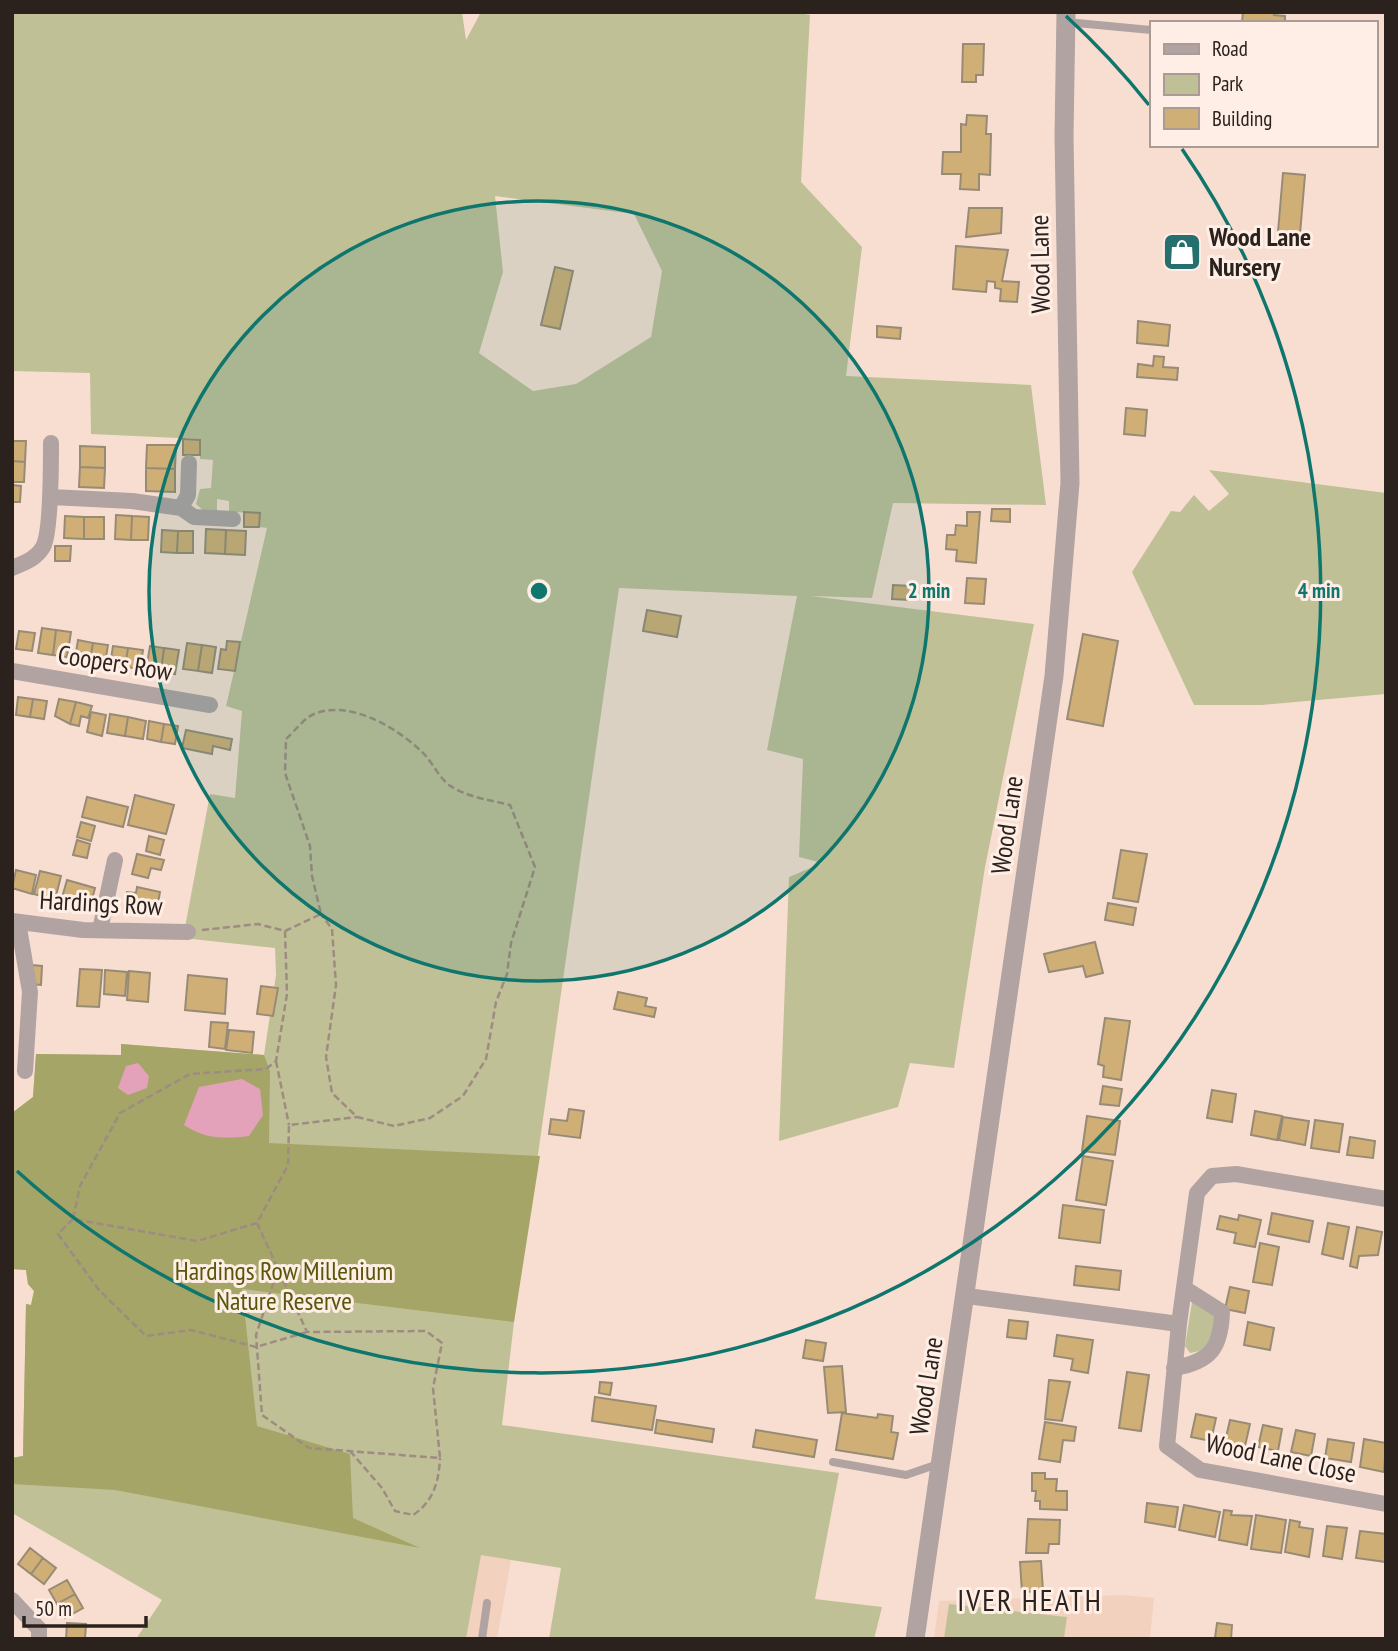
<svg xmlns="http://www.w3.org/2000/svg" width="1398" height="1651" font-family="'PT Sans Narrow',sans-serif">
	<rect width="100%" height="100%" fill="#f8ded0"/>
	<path fill="#f2d1bf" d="M480,1554L511,1560L497,1639H466Z
		M1124,1595L1154,1598L1150,1639H934L939,1601Z"/>
	<path fill="#c0c097" fill-rule="evenodd" d="M12,12H462L466,40L481,12H795L810,15L801,182L862,247L846,376L1031,385L1046,505L893,503L872,598L811,596L1034,624L985,867L954,1068L910,1063L898,1107L779,1141L789,877L822,863L799,857L803,759L767,750L797,596L619,588L514,1322L502,1425L839,1473L815,1599L882,1607L874,1639H549L561,1568L481,1555L466,1639H136L162,1600L12,1513V1458L23,1456L26,1304L31,1305L34,1291L28,1284L26,1270L12,1269V1113L33,1097L36,1054L121,1055V1044L264,1055L276,975L275,948L183,938L210,794L235,798L242,711L226,706L267,528L259,527V513L229,512V501L217,499V511H204L196,504L200,489L211,488L213,460L200,459V439L91,434L90,373L12,371ZM495,196L634,214L662,271L651,337L576,384L533,391L479,353L503,272Z
		M1209,470L1386,493V694L1262,705H1194L1132,572L1171,511L1180,512L1194,495L1209,511L1229,494Z
		M1192,1302L1217,1311L1218,1336L1200,1351L1190,1353L1185,1346Z
		M949,1604L1067,1617L1064,1638L944,1639Z"/>
	<path fill="#a5a567" d="M121,1044L264,1055L270,1071L269,1143L540,1156L514,1322L242,1289L257,1426L350,1454L353,1518L420,1548L115,1490L12,1484V1458L23,1456L26,1304L31,1305L34,1291L28,1284L26,1270L12,1269V1113L33,1097L36,1054L121,1055Z"/>
	<path fill="#e3a2ba" d="M138,1063L149,1076L147,1088L128,1095L118,1088L126,1066Z
		M242,1079L260,1089L263,1115L249,1136C224,1139 205,1139 184,1125L199,1087Z"/>
	<path fill="#d0af77" stroke="#988b76" stroke-width="2" d="M1243,12H1275L1274,15L1285,16V23L1242,22Z
		M963,44H984L983,75H976V82H962Z
		M967,115L987,116L986,134H991L990,175L979,174V190L960,189L961,174H942L943,152H961V124L966,125Z
		M1283,173L1305,175L1300,234L1278,232Z
		M969,208H1002L1001,233L966,237Z
		M956,246L1008,250L1002,281L1019,282L1017,302L1000,301L1001,289L995,288V282L987,281L986,292L953,289Z
		M555,267L573,271L560,329L541,325Z
		M1138,321L1170,325L1168,346L1137,343Z
		M877,326L901,328L900,339L877,337Z
		M1154,356L1164,357L1163,367L1178,368L1177,380L1137,377L1138,364L1153,366Z
		M1126,408L1147,410L1145,436L1124,434Z
		M183,439L200,440V455H183Z
		M12,441H26L25,462L12,461Z
		M147,445H176L175,469L146,468Z
		M80,446L105,447V468L80,467Z
		M12,461L25,462L24,482H12Z
		M80,467L105,468L104,488L79,487Z
		M146,468L175,469V492L146,491Z
		M12,485L21,486L20,502H12Z
		M992,509H1010V522L991,521Z
		M244,512L260,513L259,527H244Z
		M967,512H980L976,563L956,561L957,550L946,549L947,535H955L956,525L967,526Z
		M116,515L132,516L131,540L115,539Z
		M65,516L84,517V539L64,538Z
		M132,516L149,517L148,540H131Z
		M84,517H104V539H84Z
		M206,529L226,530L225,554L205,553Z
		M162,530L178,531L177,553L161,552Z
		M226,530L246,531L245,555L225,554Z
		M178,531H193V553H177Z
		M55,546H71L70,561H55Z
		M967,578L986,579L984,604L965,603Z
		M893,585L911,586L910,600L892,599Z
		M647,610L681,616L677,637L643,631Z
		M42,628L56,630L53,655L38,653Z
		M56,630L71,632L67,657L53,655Z
		M19,631L35,633L32,651L16,649Z
		M1083,634L1118,641L1103,726L1067,719Z
		M78,640L93,643L90,661L75,659Z
		M227,641L240,642L235,671L218,669L221,649L226,650Z
		M93,643L108,645L105,663L90,661Z
		M187,643L202,645L198,671L183,669Z
		M202,645L216,647L212,673L198,671Z
		M113,646L128,648L125,667L110,665Z
		M150,646L164,648L161,672L146,670Z
		M128,648L143,650L140,669L125,667Z
		M164,648L179,650L175,674L161,672Z
		M18,697L33,699L30,717L16,715Z
		M33,699L47,701L44,719L30,717Z
		M59,699L76,702L70,724L55,716Z
		M76,702L92,706L88,718L81,716L79,726L70,724Z
		M91,712L106,715L102,736L87,732Z
		M110,714L128,717L125,736L107,733Z
		M128,717L146,721L143,739L125,736Z
		M149,721L164,724L161,742L147,739Z
		M164,724L178,726L175,744L161,742Z
		M186,730L232,739L230,750L213,746L212,754L182,748Z
		M135,795L174,805L166,834L128,825Z
		M87,797L128,807L123,827L82,817Z
		M81,822L95,826L91,841L77,837Z
		M149,836L164,840L160,855L146,851Z
		M77,840L90,844L87,858L73,855Z
		M1121,850L1147,854L1138,902L1113,898Z
		M137,854L164,860L161,870L151,868L148,878L132,874Z
		M16,870L36,875L32,894L12,888Z
		M40,871L61,876L55,900L34,894Z
		M67,880L95,888L90,908L61,901Z
		M137,887L160,892L156,914L124,908L127,892L136,893Z
		M1108,903L1136,908L1133,925L1105,920Z
		M1095,942L1103,973L1086,977L1083,966L1049,972L1044,954Z
		M32,965L42,966L41,985L31,984Z
		M80,969L102,970L99,1007L77,1006Z
		M105,970L127,972L125,996L104,994Z
		M129,971L150,973L148,1002L127,1000Z
		M188,975L227,979L225,1014L185,1010Z
		M261,986L278,988L273,1016L257,1014Z
		M618,992L647,998L645,1006L656,1008L654,1017L614,1009Z
		M1105,1018L1130,1021L1121,1080L1103,1077L1104,1066L1098,1064Z
		M211,1022L228,1023L225,1049L209,1047Z
		M229,1030L254,1032L252,1053L226,1050Z
		M1103,1086L1122,1089L1119,1106L1100,1104Z
		M1212,1090L1236,1094L1232,1122L1207,1118Z
		M569,1109L584,1111L580,1138L549,1134L551,1119L567,1121Z
		M1255,1111L1282,1116L1277,1140L1251,1135Z
		M1087,1116L1120,1121L1115,1155L1082,1151Z
		M1283,1117L1309,1121L1305,1145L1279,1140Z
		M1315,1120L1343,1124L1339,1152L1311,1148Z
		M1350,1137L1375,1141L1373,1158L1347,1155Z
		M1083,1156L1113,1161L1106,1205L1076,1200Z
		M1063,1205L1104,1210L1100,1243L1059,1238Z
		M1272,1213L1313,1221L1309,1242L1268,1234Z
		M1239,1215L1261,1220L1255,1247L1234,1243L1236,1233L1217,1229L1220,1216L1238,1220Z
		M1328,1223L1349,1227L1343,1259L1322,1254Z
		M1357,1227L1382,1232L1378,1255L1359,1256L1357,1268L1350,1266Z
		M1260,1243L1279,1247L1272,1285L1253,1282Z
		M1076,1266L1121,1271L1119,1290L1074,1285Z
		M1230,1287L1249,1291L1245,1313L1225,1309Z
		M1009,1320L1028,1322L1026,1339L1007,1337Z
		M1248,1322L1274,1328L1270,1350L1244,1345Z
		M1057,1335L1093,1340L1088,1373L1071,1370L1073,1359L1054,1356Z
		M806,1340L826,1343L823,1361L803,1358Z
		M842,1366L846,1412L828,1413L824,1367Z
		M1127,1372L1149,1375L1141,1431L1119,1428Z
		M1049,1380L1070,1382L1062,1421L1045,1419Z
		M600,1382L612,1383L610,1395L599,1393Z
		M595,1397L656,1406L652,1430L592,1421Z
		M842,1413L877,1418L878,1414L893,1416L891,1432L898,1433L893,1459L836,1450Z
		M1196,1414L1216,1418L1211,1441L1191,1437Z
		M657,1420L714,1429L712,1442L655,1433Z
		M1230,1420L1250,1424L1245,1446L1225,1442Z
		M1045,1422L1076,1427L1074,1441L1063,1440L1060,1462L1039,1459Z
		M1263,1425L1282,1429L1278,1451L1258,1447Z
		M756,1430L817,1440L814,1457L753,1447Z
		M1296,1430L1315,1434L1311,1456L1291,1452Z
		M1328,1439L1354,1443L1351,1462L1325,1458Z
		M1364,1439L1386,1443L1384,1472L1360,1467Z
		M1032,1473H1045V1479H1057L1056,1491H1067V1510L1040,1509V1501H1035L1036,1491H1032Z
		M1147,1503L1178,1507L1175,1527L1145,1522Z
		M1184,1505L1220,1512L1215,1537L1179,1530Z
		M1224,1510L1232,1511L1231,1515L1252,1516L1247,1545L1219,1540Z
		M1256,1515L1286,1520L1281,1553L1251,1549Z
		M1028,1519L1060,1520L1059,1544H1049L1048,1553H1026Z
		M1290,1520L1300,1522L1299,1527L1313,1529L1309,1557L1285,1552Z
		M1327,1526L1347,1528L1342,1559L1323,1556Z
		M1360,1531L1386,1534V1562L1356,1558Z
		M30,1548L43,1558L31,1574L18,1564Z
		M43,1558L56,1568L44,1584L31,1574Z
		M1041,1561L1043,1591L1022,1592L1020,1562Z
		M67,1580L75,1594L57,1604L49,1590Z
		M75,1594L83,1608L65,1618L57,1604Z
		M67,1623L86,1624L85,1639H66Z
		M1217,1623L1232,1625L1231,1639L1215,1638Z"/>
	<g fill="none" stroke-linecap="round" stroke-linejoin="round">
		<path stroke="#9e8b81" stroke-width="2.5" stroke-dasharray="7 3.5" stroke-linecap="butt" d="M202,930L258,924L285,931L321,914L312,876L310,846L285,773L286,739C294,732 304,718 314,714C350,699 400,729 425,755C433,764 439,777 449,785C466,797 490,800 510,805L535,867L511,943L507,974L496,1002L486,1059L463,1096L430,1118L394,1126L357,1117L332,1093L326,1057L336,985L332,929L321,914
			M285,931L287,994L276,1061L266,1069L190,1074L120,1113L80,1186L73,1219L197,1241L257,1223L288,1165L289,1125L357,1117
			M276,1061L289,1125
			M73,1219L58,1234L99,1290L146,1336L191,1330L256,1347L307,1332
			M257,1223L307,1332L426,1331L442,1343L433,1388L440,1458L309,1448L262,1415L256,1335L278,1269
			M350,1451L382,1488L395,1511L413,1515C433,1502 439,1482 440,1458"/>
		<path stroke="#b0a3a2" stroke-width="8" d="M1066,22L1151,30
			M833,1462L906,1475L938,1464
			M482,1639L487,1603"/>
		<path stroke="#b0a3a2" stroke-width="16" d="M51,497L132,501L181,508L194,517L233,519
			M181,508L188,495L189,463
			M12,568C24,563 36,559 43,547C51,533 51,463 51,443
			M12,671L210,705
			M12,921L83,930L188,932
			M18,922L30,992L25,1071
			M100,930L115,860
			M1386,1199L1236,1174L1212,1176L1197,1193L1179,1324L1167,1446L1200,1470L1386,1504
			M967,1296L1179,1324
			M1174,1368C1210,1362 1221,1348 1222,1312L1184,1288
			M12,1600L39,1629V1639"/>
		<path stroke="#b0a3a2" stroke-width="19" d="M915,1639L1054,676L1070,483L1064,136L1066,12"/>
	</g>
	<circle cx="539" cy="591" r="390" fill="#0f766e" fill-opacity=".12"/>
	<g fill="none" stroke="#0f766e" stroke-width="3.5">
		<circle cx="539" cy="591" r="390"/>
		<path d="M1066 16A780 780 0 0 1 1149 105M1182 149A780 780 0 0 1 17 1171"/>
	</g>
	<defs>
		<g id="shop-square" transform="scale(2.0125)"><rect x="-9" y="-9" width="18" height="18" rx="4" fill="#256f6e" stroke="#feeee5"/><path d="M-5-2.5h2.3a2.7 3.5 0 0 1 5.4 0H5L5.5 6h-11ZM-1.5-2.5h3a1.5 2.3 0 0 0-3 0Z" fill="#fff"/></g>
	</defs>
	<g fill-rule="evenodd">
		<use href="#shop-square" x="1182" y="252"/>
	</g>
	<g text-anchor="middle" stroke-width="6" stroke-linejoin="round" paint-order="stroke">
		<g font-size="26" font-weight="bold" fill="#2b221d" stroke="#feeee5" text-anchor="start">
			<text x="1209" y="246">Wood Lane<tspan x="1209" dy="30">Nursery</tspan></text>
		</g>
		<g font-size="26" fill="#2b221d" stroke="#feeee5">
			<text transform="translate(1040 264) rotate(-91)" y="9">Wood Lane</text>
			<text transform="translate(115 663) rotate(9)" y="9">Coopers Row</text>
			<text transform="translate(1007 825) rotate(-82)" y="9">Wood Lane</text>
			<text transform="translate(101 903) rotate(3)" y="9">Hardings Row</text>
			<text transform="translate(926 1386) rotate(-81)" y="9">Wood Lane</text>
			<text transform="translate(1281 1458) rotate(12)" y="9">Wood Lane Close</text>
		</g>
		<g font-size="26" fill="#58560b" stroke="#feeee5">
			<text x="284" y="1280">Hardings Row Millenium<tspan x="284" dy="30">Nature Reserve</tspan></text>
		</g>
		<g font-size="30" letter-spacing="2" fill="#2b221d" stroke="#feeee5">
			<text x="1030" y="1611">IVER HEATH</text>
		</g>
	</g>
	<circle cx="539" cy="591" r="10" fill="#0f766e" stroke="#feeee5" stroke-width="3.5"/>
	<g font-size="21" text-anchor="middle" font-weight="bold" fill="#0f766e" stroke="#feeee5" stroke-width="6" stroke-linejoin="round" paint-order="stroke">
		<text x="929" y="598">2 min</text>
		<text x="1319" y="598">4 min</text>
	</g>
	<rect width="1398" height="1651" fill="none" stroke="#2b221d" stroke-width="28"/>
	<rect x="1150" y="21" width="228" height="126" fill="#feeee5" stroke="#aa9c95" stroke-width="2"/>
	<rect x="1164" y="44" width="35" height="10" fill="#b0a3a2" stroke="#aa9c95" stroke-width="2"/>
	<text x="1212" y="56" font-size="21" fill="#2b221d">Road</text>
	<rect x="1164" y="74" width="35" height="21" fill="#c0c097" stroke="#aa9c95" stroke-width="2"/>
	<text x="1212" y="91" font-size="21" fill="#2b221d">Park</text>
	<rect x="1164" y="108" width="35" height="21" fill="#d0af77" stroke="#aa9c95" stroke-width="2"/>
	<text x="1212" y="126" font-size="21" fill="#2b221d">Building</text>
	<path d="M24 1616v10h122v-10" fill="none" stroke="#2b221d" stroke-width="3.5"/>
	<text x="35" y="1616" font-size="21" fill="#2b221d" stroke="#feeee5" stroke-width="5" paint-order="stroke">50 m</text>
</svg>
